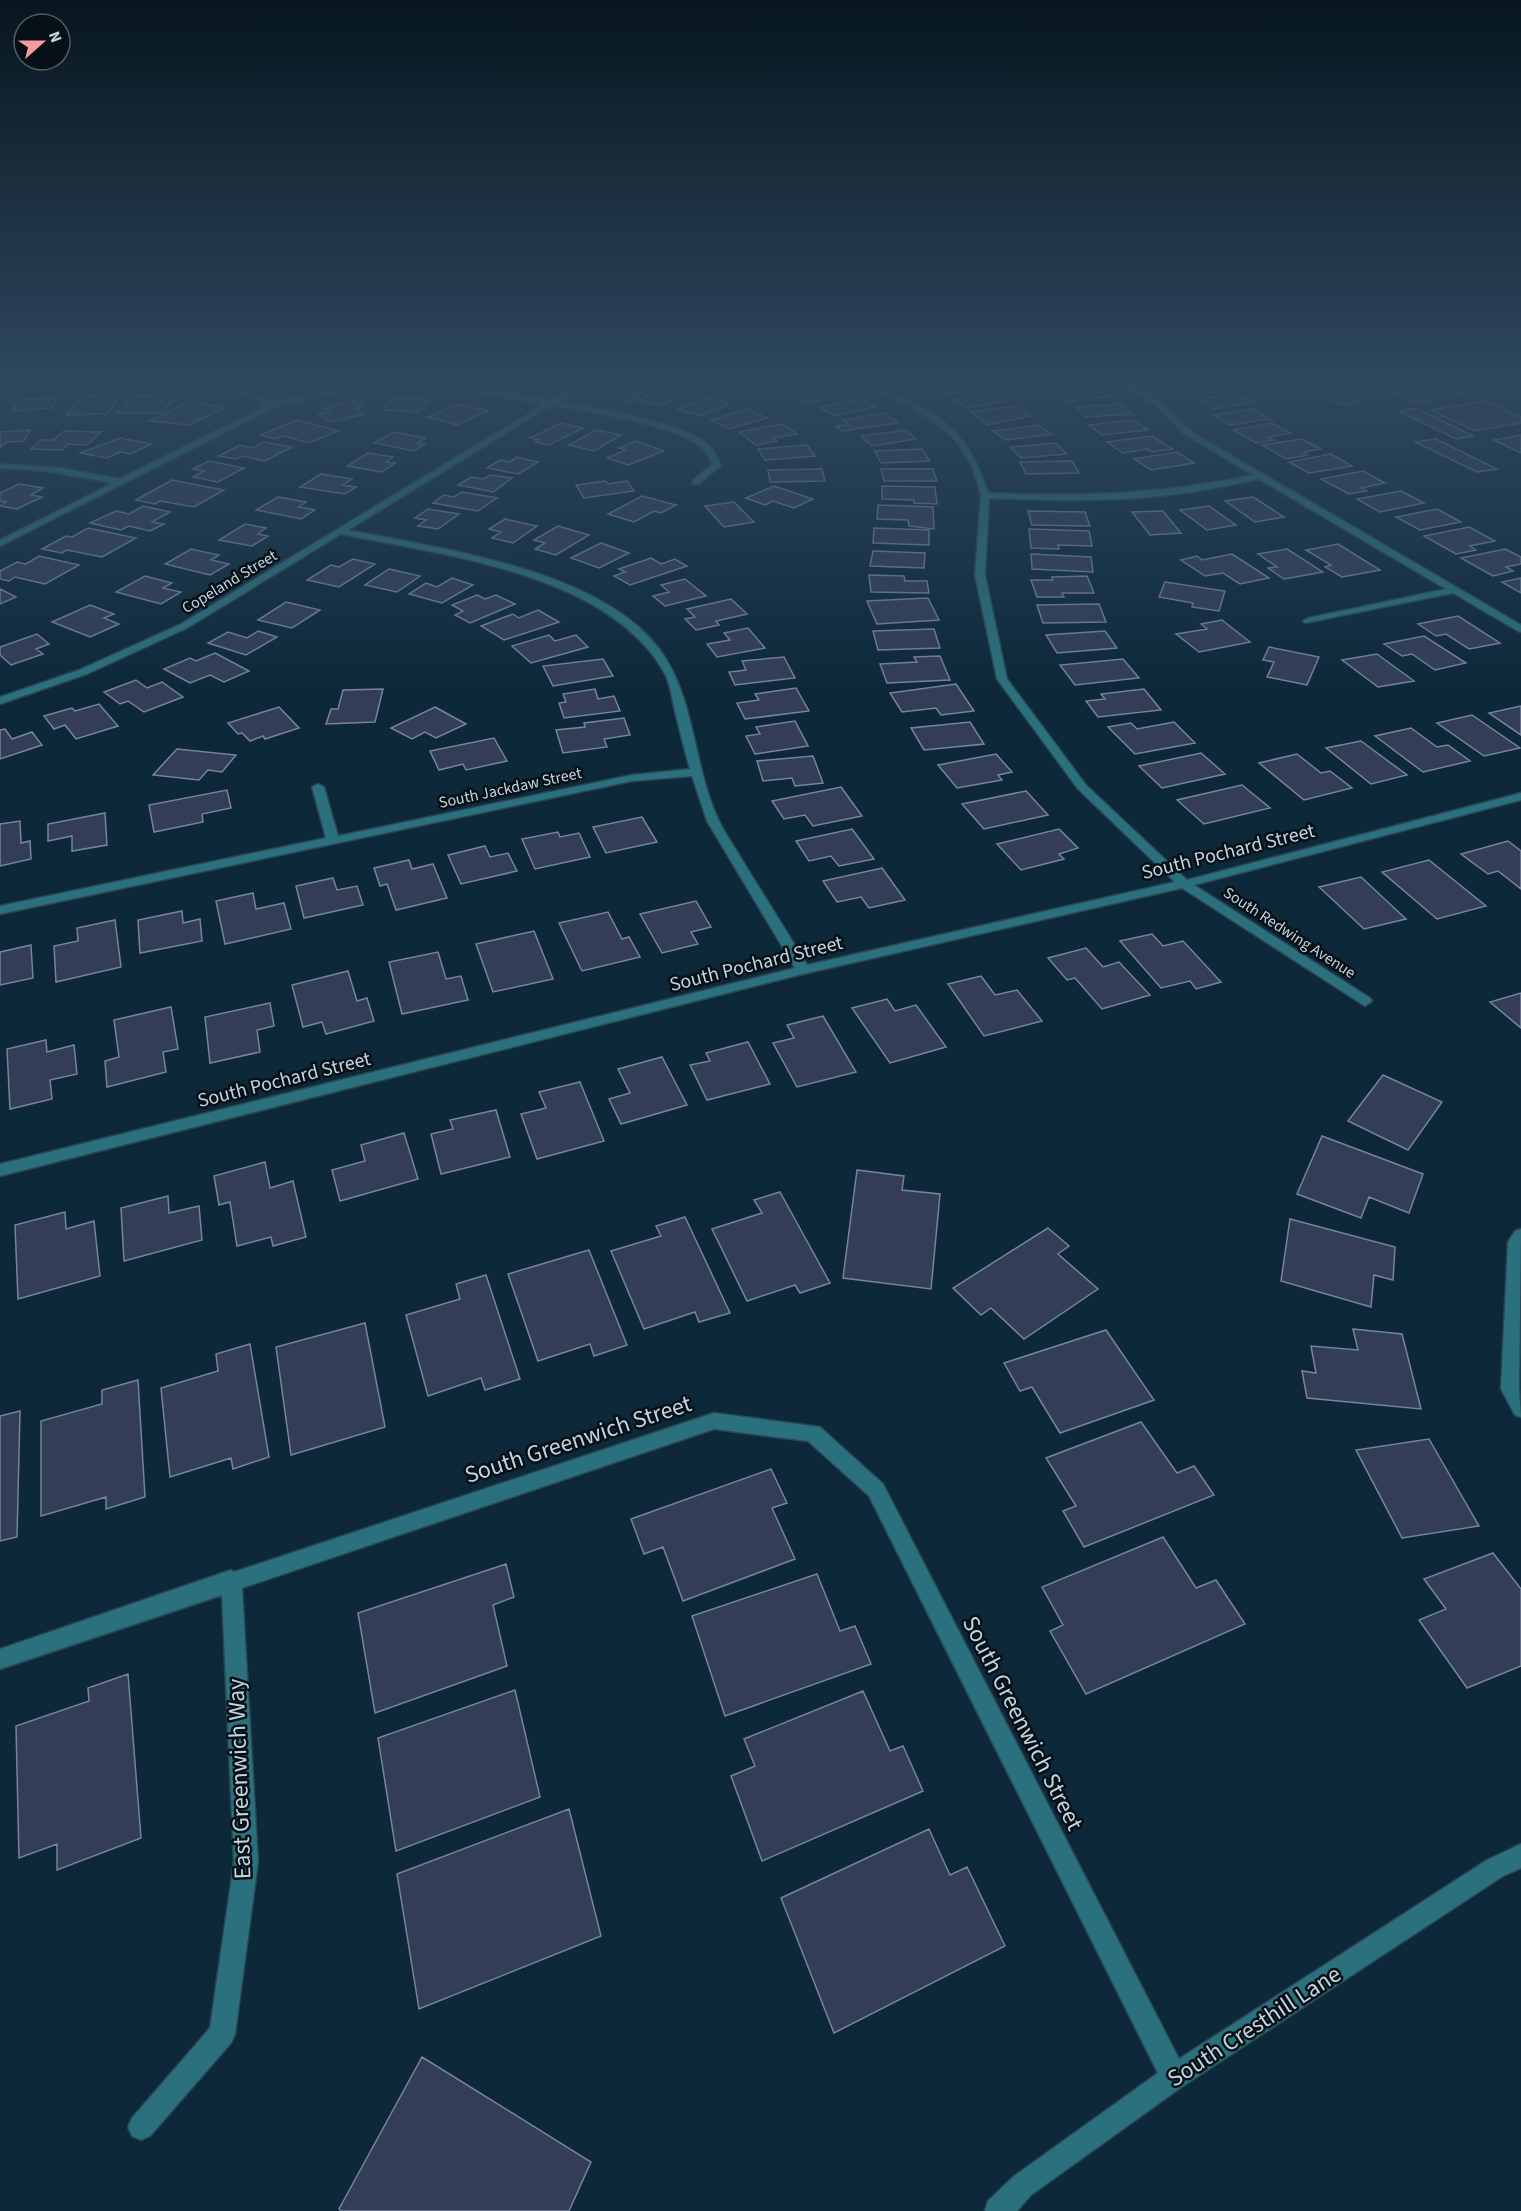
<svg xmlns="http://www.w3.org/2000/svg" width="1521" height="2211" font-family="'Source Sans 3',sans-serif">
	<rect width="100%" height="100%" fill="#0d2839"/>
	<path fill="#333d56" stroke="#77839f" stroke-width="1.5" d="M619,383H630L646,385L633,393L640,394L629,401L597,395Z
		M765,383H808L781,392L759,385Z
		M933,383H974L979,385L959,389L964,392L945,395L924,384Z
		M1038,383H1081L1046,388Z
		M1173,383H1221L1229,386L1208,390L1212,392L1195,395Z
		M1299,383H1321L1361,402L1343,405Z
		M1373,383H1438L1465,395L1415,403Z
		M1467,383H1521V385L1514,386L1517,388L1493,389L1488,385L1472,386Z
		M825,387L843,395L810,403L792,395Z
		M659,388L684,392L663,405L638,401Z
		M1088,388L1093,390L1099,389L1110,396L1067,402L1053,392Z
		M993,392L1007,401L967,408L955,400Z
		M1236,393L1253,402L1213,409L1196,399Z
		M122,395L107,414L66,415L82,396Z
		M167,395H178L161,413H117L134,396H161L156,402H160Z
		M706,397L729,403L701,416L678,410Z
		M57,398L52,408L12,411L18,400Z
		M394,398L429,399L419,412L383,410Z
		M859,399L876,407L835,416L819,407Z
		M190,401L225,407L189,425L150,421Z
		M353,401L362,406L355,408L365,414L331,422L318,414L330,411L324,408Z
		M1485,401L1521,417V423L1475,431L1430,410Z
		M458,404L488,411L457,425L427,417Z
		M1121,404L1132,414L1085,417L1075,407Z
		M1016,406L1030,416L988,425L971,412Z
		M1416,408L1473,436L1456,439L1399,411Z
		M748,409L767,418L729,429L711,420Z
		M1253,409L1270,419L1230,425L1213,415Z
		M886,413L898,423L842,431L836,426L849,425L842,420Z
		M297,420L338,431L309,443L283,436L275,439L260,435Z
		M1133,420L1148,430L1102,435L1089,425Z
		M561,423L583,428L549,445L535,442L539,440L530,438Z
		M1272,423L1290,433L1269,437L1274,440L1256,443L1233,430Z
		M783,424L797,434L773,438L777,441L756,445L739,432Z
		M1038,425L1051,434L1006,440L993,431Z
		M30,430L24,441L6,442L0,448V432Z
		M596,430L621,435L594,451L569,445Z
		M906,430L916,439L872,446L861,436Z
		M64,431L101,432L87,445L68,444L62,450L31,449L41,440H53Z
		M394,432L426,438L417,443L425,444L414,451L374,443Z
		M1521,435V453L1494,440Z
		M1152,436L1173,449L1152,452L1147,449L1123,453L1107,442Z
		M120,438L151,444L131,454L120,452L107,458L80,453Z
		M1302,439L1321,449L1304,452L1308,455L1286,459L1262,445Z
		M1436,439L1497,469L1477,472L1415,442Z
		M636,441L664,451L628,465L607,458L626,450L619,448Z
		M264,442L292,447L265,461L242,456L236,459L219,456L240,445L252,448Z
		M1055,443L1067,454L1021,458L1010,447Z
		M807,445L815,456L765,460L758,449Z
		M922,449L930,461L881,463L875,451Z
		M1177,452L1194,463L1151,470L1134,459Z
		M368,453L393,457L386,462L395,463L382,472L347,466Z
		M1331,454L1352,466L1309,473L1289,462Z
		M517,457L538,462L518,474L487,468L500,460L509,462Z
		M209,461L244,468L218,482L193,477L204,471L193,469Z
		M1072,461L1079,473L1026,474L1020,462Z
		M822,469L825,481L770,482L768,470Z
		M881,469H933L937,481H884Z
		M1363,471L1385,483L1361,488L1367,491L1349,494L1321,479Z
		M321,474L352,479L343,485L356,487L345,494L300,487Z
		M490,475L512,478L493,492L458,485L471,477L483,479Z
		M172,480L224,490L194,507L160,501L155,504L136,500Z
		M605,481L608,484L627,481L634,491L584,498L576,485Z
		M19,484L43,488L31,495L42,497L17,509L0,506L6,502L0,501V493Z
		M774,486L813,499L794,508L773,501L765,505L746,498Z
		M882,486L935,487L937,504L914,503V500L882,499Z
		M1401,491L1424,503L1380,512L1357,499Z
		M462,492L497,498L478,511L433,503L444,495L454,497Z
		M642,496L676,505L661,513L654,511L634,522L608,514Z
		M278,497L306,502L299,507L315,510L301,519L256,510Z
		M1253,497L1284,517L1255,522L1225,501Z
		M734,502L754,522L724,527L705,506Z
		M878,505L933,507L934,529L909,526L908,520L877,519Z
		M143,506L170,512L152,522L164,524L150,531L129,526L121,530L90,523L116,511L129,514Z
		M1209,506L1236,525L1207,530L1180,510Z
		M428,509L459,514L438,529L418,526L426,520L415,518Z
		M1437,509L1461,522L1420,530L1396,517Z
		M1028,511L1085,512L1090,526L1032,525Z
		M1163,511L1181,533L1150,535L1132,512Z
		M505,519L537,526L513,543L492,538L501,532L489,529Z
		M245,524L266,528L258,534L268,536L252,546L219,540Z
		M558,526L589,535L556,555L535,549L545,543L534,540Z
		M1469,527L1495,541L1470,546L1476,550L1456,554L1424,536Z
		M88,528L136,538L102,557L67,550L62,553L42,549L66,536L72,537Z
		M874,528L929,530V545L873,543Z
		M1029,529L1089,531L1092,546L1058,545L1059,549L1031,548Z
		M601,543L629,553L599,568L571,558Z
		M1338,544L1380,570L1342,577L1325,567L1331,565L1306,550Z
		M191,549L219,555L211,560L229,564L210,575L165,564Z
		M1287,549L1323,572L1284,579L1268,568L1277,567L1258,554Z
		M1505,549L1521,557V564L1506,567L1513,571L1493,576L1461,558Z
		M873,551L925,553L924,568L870,566Z
		M1031,554L1091,557L1093,572L1032,569Z
		M1232,554L1269,578L1240,584L1223,573L1205,576L1181,560L1197,556L1202,560Z
		M39,556L79,565L45,584L15,577L9,581L0,579V571L17,562L26,564Z
		M651,558L661,564L675,559L687,566L630,585L614,576L625,572L619,569Z
		M353,559L375,564L339,587L307,580L331,565L339,567Z
		M389,569L420,576L397,592L365,585Z
		M869,575L904,576L905,581H927L929,593L871,592Z
		M145,576L172,583L163,588L181,592L161,604L116,592Z
		M1087,576L1094,593H1062L1064,597H1037L1031,580H1053L1052,577Z
		M452,578L473,585L442,603L409,594L426,583L437,587Z
		M1521,578V593L1502,582Z
		M685,579L706,596L665,606L653,596L669,592L661,585Z
		M1165,582L1225,591L1219,611L1192,607L1193,603L1159,597Z
		M0,589L16,597L0,604Z
		M477,595L485,599L496,595L515,604L470,623L455,615L463,611L452,605Z
		M928,598L939,620L877,624L867,601Z
		M731,599L747,614L716,621L719,625L696,630L685,619L695,617L687,609Z
		M286,602L320,610L292,628L258,620Z
		M1099,604L1106,622L1043,623L1037,605Z
		M90,605L114,614L104,618L119,624L90,637L52,622Z
		M538,610L559,622L504,640L481,626L513,614L519,618Z
		M1458,616L1500,643L1469,649L1446,634L1436,636L1418,624Z
		M1222,620L1250,642L1199,652L1176,634L1207,629L1201,624Z
		M748,628L765,648L717,657L707,644L730,640L724,633Z
		M934,629L940,648L878,650L873,631Z
		M258,631L277,637L246,655L208,643L228,632L247,638Z
		M1105,631L1117,648L1057,653L1046,635Z
		M37,634L49,644L36,649L43,654L11,665L0,655V647Z
		M549,635L555,641L576,635L588,647L531,663L512,646Z
		M1424,636L1466,663L1435,670L1412,654L1402,656L1384,644Z
		M1269,647L1319,657L1307,685L1267,677L1274,662L1263,660Z
		M215,653L249,671L224,682L210,675L190,683L164,669L190,658L196,661Z
		M1377,654L1414,681L1378,687L1342,660Z
		M940,656L950,680L887,683L880,664L917,662L914,657Z
		M784,657L795,678L735,685L729,672L746,670L742,661Z
		M603,659L613,676L553,686L543,666Z
		M1123,659L1139,678L1075,685L1060,665Z
		M136,680L147,688L162,682L183,697L144,712L128,701L120,704L104,692Z
		M956,684L974,711L941,715L936,708L902,712L890,693Z
		M796,688L809,711L745,719L737,703L759,700L755,694Z
		M383,689L375,722L326,724L331,709H338L343,690Z
		M595,689L598,699L614,696L620,711L564,718L559,703L566,702L563,694Z
		M1144,689L1161,710L1098,717L1086,701L1105,699L1101,694Z
		M99,704L118,726L76,739L65,725L54,729L44,716L72,708L75,711Z
		M1521,706V735L1489,713Z
		M279,707L299,728L265,739L263,736L250,741L242,733L238,734L228,723Z
		M435,707L466,724L436,738L425,732L412,739L391,728Z
		M1472,715L1520,748L1484,756L1437,723Z
		M624,718L630,735L604,739L607,747L563,753L556,730L585,727L584,723Z
		M795,721L808,746L755,754L746,736L760,734L756,727Z
		M970,722L984,744L924,750L911,728Z
		M1174,722L1195,743L1135,754L1108,727L1131,723L1137,729Z
		M1411,728L1437,747L1448,745L1470,761L1423,772L1375,736Z
		M5,729L12,739L32,732L42,745L0,759V730Z
		M494,738L507,761L466,770L463,764L439,770L430,751Z
		M1361,741L1407,775L1371,784L1326,748Z
		M177,749L236,755L222,772L208,770L199,780L153,775Z
		M1201,753L1225,774L1162,788L1139,766Z
		M996,754L1012,772L998,775L1002,780L957,788L938,765Z
		M1297,754L1321,773L1330,771L1352,788L1304,800L1259,763Z
		M813,756L823,783L795,786L792,778L763,781L757,761Z
		M1242,785L1270,808L1204,824L1177,800Z
		M841,787L862,816L813,826L805,815L784,819L772,801Z
		M227,790L231,808L202,814L203,822L154,832L149,805Z
		M1026,791L1048,815L984,829L962,804Z
		M105,813L107,845L72,851V836L48,841V824Z
		M642,817L657,842L606,853L593,827Z
		M20,821L21,843L30,841L31,859L0,866V824Z
		M852,829L874,859L839,866L831,856L809,861L796,841Z
		M1059,829L1078,848L1059,854L1064,859L1021,870L997,844Z
		M558,832L560,837L579,833L590,857L535,869L522,839Z
		M1508,841L1521,851V889L1498,871L1488,874L1461,854Z
		M485,846L490,857L508,853L517,871L461,884L448,855Z
		M409,860L412,869L433,864L447,898L396,910L387,884L380,886L374,868Z
		M1429,860L1486,906L1437,919L1382,872Z
		M882,868L905,900L869,908L861,897L837,902L823,881Z
		M1361,877L1406,919L1364,929L1319,887Z
		M333,878L337,890L357,886L363,905L304,918L296,886Z
		M253,893L256,909L284,903L291,929L225,944L216,901Z
		M696,901L711,927L691,932L698,944L662,953L640,914Z
		M182,911L183,923L200,919L202,941L140,953L138,920Z
		M608,912L622,939L629,937L640,957L582,971L559,923Z
		M115,920L121,967L56,982L54,946L78,941L77,928Z
		M534,931L553,979L493,992L476,944Z
		M1152,934L1163,946L1183,941L1221,982L1196,989L1190,981L1161,988L1120,941Z
		M31,945L33,978L0,985V952Z
		M1086,948L1103,967L1119,962L1150,995L1102,1009L1075,978L1067,980L1048,958Z
		M438,952L446,979L461,976L468,1000L402,1014L389,962Z
		M348,971L357,1001L367,998L374,1021L326,1034L322,1022L303,1027L292,985Z
		M981,976L995,995L1017,990L1042,1021L984,1036L948,984Z
		M1521,993V1028L1490,1002Z
		M887,999L895,1011L916,1005L946,1047L890,1063L852,1008Z
		M270,1003L274,1026L257,1030L260,1052L210,1063L205,1017Z
		M171,1007L178,1049L163,1052L166,1072L107,1087L105,1061L119,1057L114,1020Z
		M823,1016L856,1072L797,1087L773,1043L794,1038L787,1025Z
		M46,1040L47,1052L74,1045L77,1074L50,1080L52,1099L10,1109L7,1049Z
		M748,1042L770,1084L707,1100L690,1065L710,1061L706,1053Z
		M662,1057L687,1105L621,1124L609,1099L630,1093L618,1069Z
		M1383,1075L1442,1102L1408,1150L1348,1121Z
		M580,1082L604,1141L537,1159L521,1114L546,1108L539,1092Z
		M496,1110L510,1157L441,1174L431,1134L453,1129L450,1120Z
		M404,1133L418,1179L340,1201L332,1170L365,1161L361,1145Z
		M1322,1136L1423,1174L1409,1213L1369,1197L1361,1218L1297,1194Z
		M265,1162L270,1188L293,1181L306,1237L273,1246L271,1237L237,1246L230,1202L219,1205L214,1176Z
		M857,1170L904,1176L902,1190L940,1194L931,1289L843,1278Z
		M780,1192L830,1283L800,1293L795,1285L747,1301L712,1229L762,1213L754,1200Z
		M168,1196L169,1213L199,1206L202,1240L124,1261L121,1208Z
		M65,1212L66,1229L94,1221L100,1276L18,1299L15,1225Z
		M685,1217L730,1313L699,1322L695,1312L644,1329L611,1251L661,1236L656,1226Z
		M1290,1219L1395,1247L1393,1280L1374,1275L1371,1307L1281,1281Z
		M1048,1228L1069,1246L1058,1254L1098,1289L1024,1339L991,1308L981,1315L953,1288Z
		M589,1250L627,1345L594,1356L590,1344L538,1361L508,1274Z
		M486,1275L520,1379L485,1390L481,1378L428,1396L406,1315L460,1299L456,1284Z
		M365,1323L385,1427L291,1455L276,1347Z
		M1353,1329L1402,1334L1421,1409L1307,1398L1302,1371L1316,1373L1311,1346L1358,1350Z
		M1106,1330L1154,1400L1060,1433L1032,1387L1020,1391L1004,1363Z
		M250,1344L269,1457L233,1469L231,1458L170,1477L161,1388L218,1371L216,1354Z
		M138,1380L145,1497L106,1509V1497L41,1516V1421L102,1404V1390Z
		M20,1411L17,1537L0,1541V1416Z
		M1141,1422L1177,1473L1194,1466L1214,1495L1084,1547L1063,1511L1076,1506L1046,1458Z
		M1429,1439L1479,1526L1402,1538L1356,1450Z
		M771,1469L787,1503L772,1508L795,1559L683,1601L663,1547L644,1554L631,1519Z
		M1163,1537L1196,1588L1216,1580L1245,1624L1086,1694L1050,1631L1063,1625L1042,1587Z
		M1493,1553L1521,1589V1666L1467,1688L1419,1620L1446,1609L1424,1579Z
		M506,1564L514,1597L493,1605L507,1666L375,1713L358,1613Z
		M817,1574L840,1631L855,1626L871,1664L725,1716L692,1616Z
		M128,1674L141,1838L57,1870V1844L19,1858L16,1726L89,1701L88,1688Z
		M515,1690L540,1797L396,1851L378,1738Z
		M863,1691L890,1751L903,1746L923,1791L762,1861L731,1776L755,1766L744,1739Z
		M569,1809L601,1936L419,2009L397,1874Z
		M929,1829L950,1875L967,1867L1005,1946L834,2033L781,1898Z
		M422,2057L591,2162L569,2211H342L339,2209Z"/>
	<g fill="none" stroke-linecap="round" stroke-linejoin="round">
		<g stroke="#2a4454" stroke-width="3">
			<path id="minor" d="M0,383H82L78,385H0Z
				M181,383H196L240,389L276,402L348,386L379,383H447L550,400L579,383H586L558,402C594,408 683,421 709,445C714,451 718,458 721,465L699,484H693V480L713,464C710,459 707,453 703,449C678,425 588,412 552,405L348,530C441,549 600,569 660,650C696,699 693,767 719,821C727,837 738,852 747,868C767,900 787,932 807,965L1175,882L1078,789L997,679L975,575L981,495L972,466L956,441L937,424L914,408L863,383H871C932,410 967,424 988,493C1080,497 1163,494 1253,475L1183,433L1156,405L1119,383C1145,380 1171,415 1189,429C1197,436 1208,441 1217,447L1521,625V632L1518,631L1453,593L1305,623L1303,621L1308,618L1446,589L1259,479C1226,486 1193,493 1159,496C1103,502 1046,500 989,498L985,575L1007,679L1086,785L1187,880L1521,793V800L1194,885L1370,998L1372,1001L1365,1006L1182,888L803,974L0,1176V1164L795,968L707,821L692,776L632,781L0,914V906L326,838L312,787L318,784L324,787L338,836L632,775L690,769C684,748 679,728 674,707C672,697 670,685 666,676C613,574 443,555 341,534L187,628L87,674L0,704V697L79,670L181,624L544,404L447,387L385,386L348,390L277,406L0,546V540L113,483L46,471L0,468V464L61,468L120,479L269,404L239,393Z
				M1521,1229L1519,1388L1521,1417L1515,1415L1501,1389L1508,1242L1515,1231Z
				M714,1413L820,1427L883,1484L1179,2059L1487,1860L1521,1844V1868L1503,1876L1183,2086L1031,2195L1017,2211H985L988,2201L1013,2177L1158,2073L869,1496L808,1441L714,1429L242,1588L258,1862L235,2034L231,2043L150,2136L141,2140L132,2136L128,2127L132,2118L210,2028L234,1862L222,1595L0,1669V1649L231,1570L234,1572Z"/>
		</g>
		<use href="#minor" fill="#2b717d" fill-rule="evenodd"/>
	</g>
	<linearGradient id="sky" x2="0" y2="1"><stop stop-color="#07161f"/><stop offset="0.55" stop-color="#2f485f"/><stop offset="1" stop-color="#2f485f" stop-opacity="0"/></linearGradient>
	<rect width="1521" height="692" fill="url(#sky)"/>
	<g text-anchor="middle" stroke-width="5" stroke-linejoin="round" paint-order="stroke">
		<g font-size="16" fill="#c5d4df" stroke="#051017">
			<text transform="translate(229 581) rotate(-31)" y="6">Copeland Street</text>
			<text transform="translate(510 787) rotate(-12)" y="6">South Jackdaw Street</text>
			<text transform="translate(1290 932) rotate(33)" y="6">South Redwing Avenue</text>
		</g>
		<g font-size="20" fill="#c5d4df" stroke="#051017">
			<text transform="translate(1228 851) rotate(-14)" y="7">South Pochard Street</text>
			<text transform="translate(756 963) rotate(-14)" y="7">South Pochard Street</text>
			<text transform="translate(284 1079) rotate(-14)" y="7">South Pochard Street</text>
		</g>
		<g font-size="24" fill="#c5d4df" stroke="#051017">
			<text transform="translate(578 1439) rotate(-18)" y="8">South Greenwich Street</text>
			<text transform="translate(1023 1723) rotate(63)" y="8">South Greenwich Street</text>
			<text transform="translate(239 1779) rotate(-92)" y="8">East Greenwich Way</text>
			<text transform="translate(1254 2026) rotate(-33)" y="8">South Cresthill Lane</text>
		</g>
	</g>
	<g transform="translate(42 42) rotate(69)"><circle r="28" fill="#051017" stroke="#525e67" stroke-width="1.5"/>
	<path d="M0-4.5L10 22L0 15L-10 22Z" fill="#f59b9a"/>
	<text y="-9" font-size="16" font-weight="bold" text-anchor="middle" fill="#c5d4df">N</text>
	</g>
</svg>
